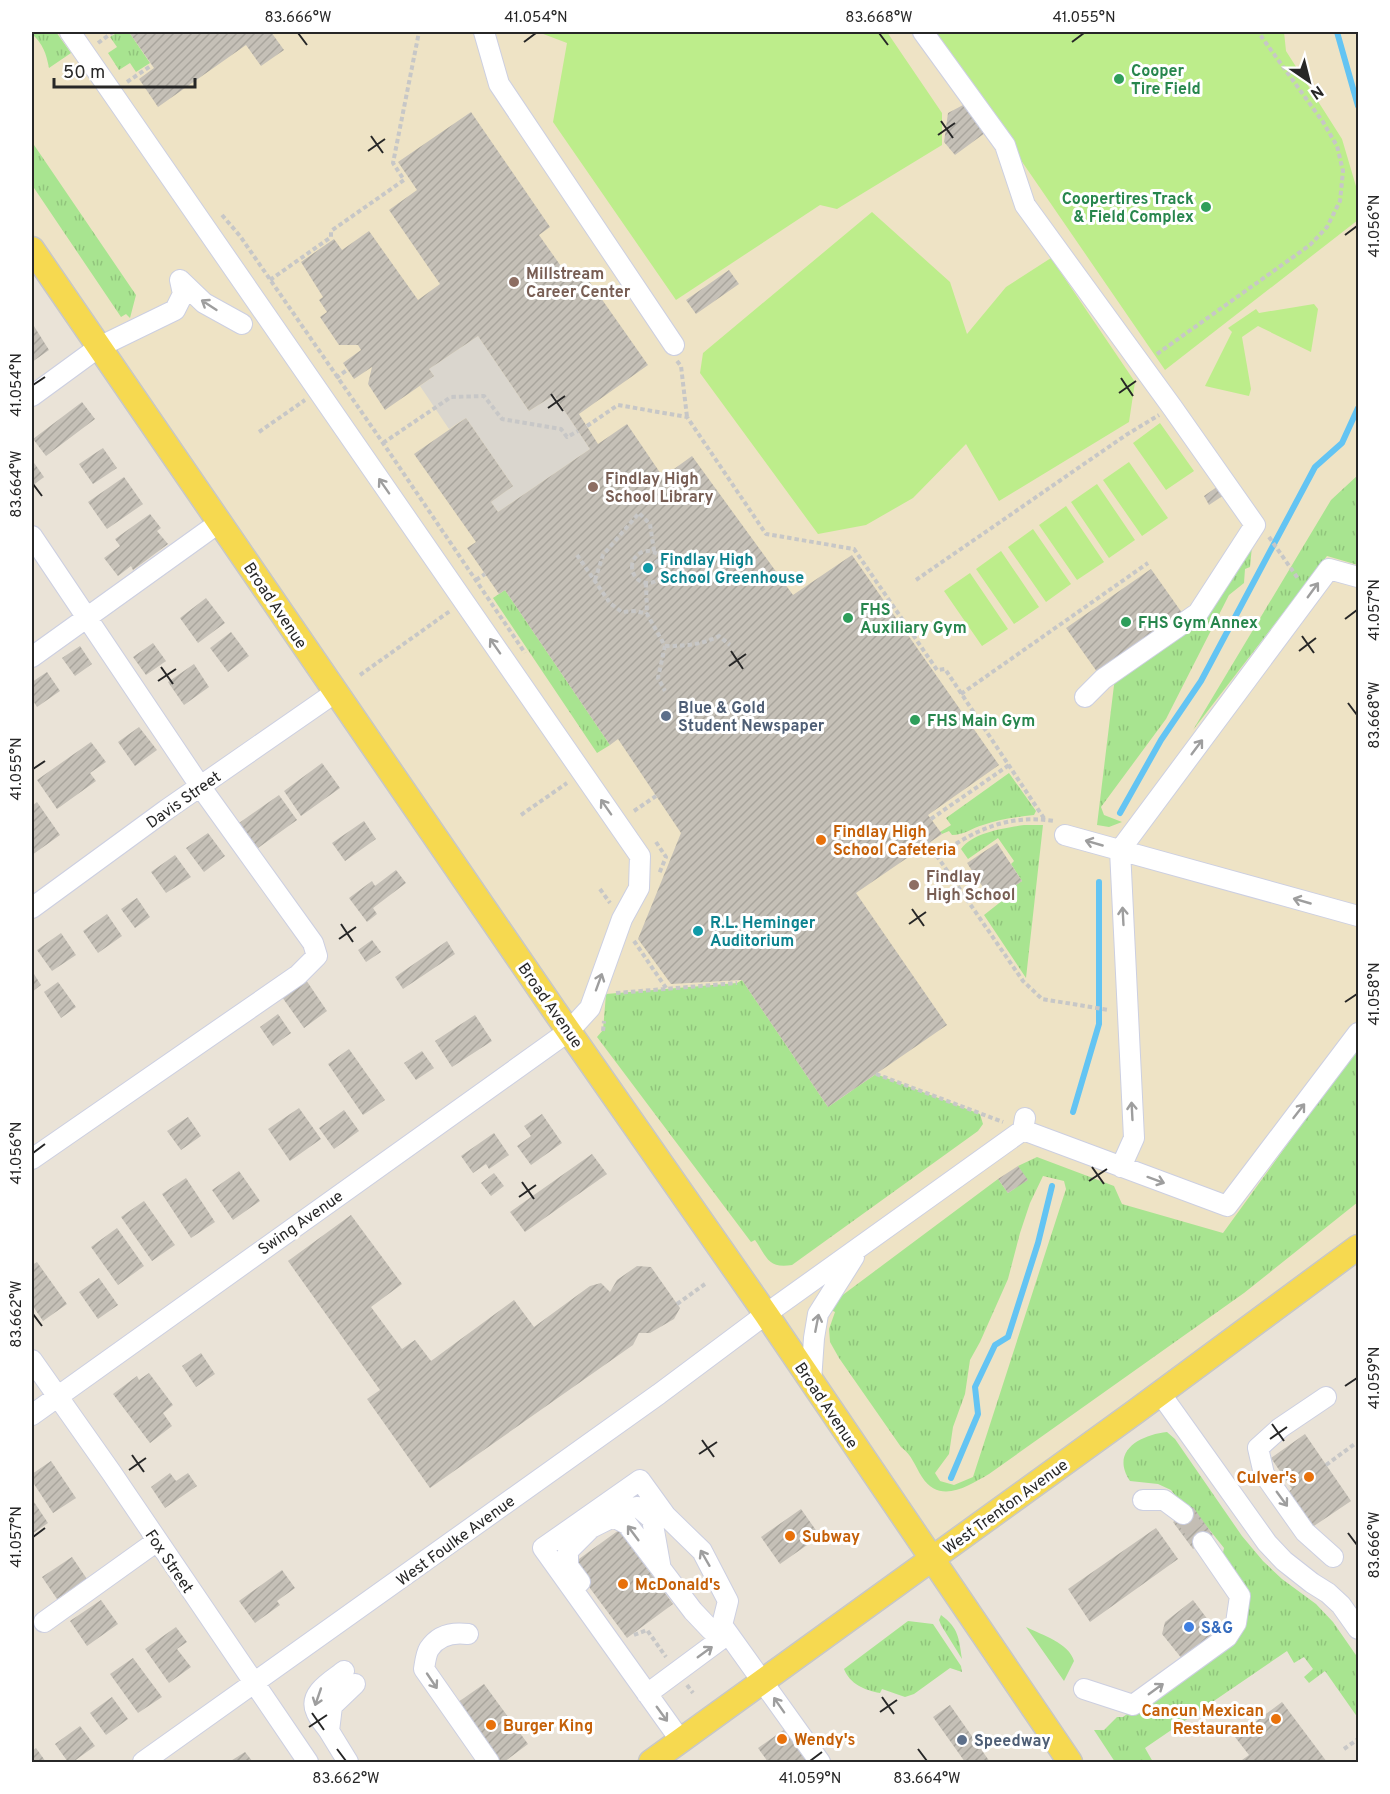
<svg xmlns="http://www.w3.org/2000/svg" width="1390" height="1794" font-family="Overpass,sans-serif">
	<defs>
		<pattern id="grass-tufts" width="24" height="20" patternUnits="userSpaceOnUse" patternTransform="scale(1.5)"><rect width="24" height="20" fill="#a8e490"/><path d="M3 7l-1-3M5 7V3M7 7l1-3M15 17l-1-3M17 17v-4M19 17l1-3" fill="none" stroke="#91c47c"/></pattern>
		<pattern id="building-hatch" width="6" height="6" patternUnits="userSpaceOnUse" patternTransform="scale(1.5)"><rect width="6" height="6" fill="#c5c0b7"/><path d="M-1 1l2-2M0 6l6-6M5 7l2-2" fill="none" stroke="#a9a59d"/></pattern>
	</defs>
	<rect width="100%" height="100%" fill="#eae3d7"/>
	<path fill="#eee3c5" d="M32,32H1358V1248L931,1559L32,249Z"/>
	<path fill="url(#grass-tufts)" fill-rule="evenodd" d="M32,32H56L71,53L49,68C46,53 43,44 32,34Z
		M118,32H129L150,63L136,72L130,63L119,70L108,53L117,47L110,37Z
		M32,142L136,295L130,318L126,314L121,317L32,185Z
		M1358,475V565L1327,556L1193,730L1331,500Z
		M1252,546L1250,567L1245,569L1244,583L1229,595L1166,719L1101,807L1104,815L1122,822L1109,827L1097,825L1115,677L1208,614Z
		M505,590L610,745L597,753L493,598Z
		M1009,773L1036,811L1034,815C1017,817 1000,819 983,825C972,828 964,835 952,835L949,831L942,834L940,832L951,825L946,818Z
		M1024,825H1043L1026,978L984,915L1003,900L1001,895L1022,881L1011,864L1014,861L998,838L968,859L961,849C973,832 1005,828 1024,825Z
		M742,980L828,1107L876,1074L980,1114L983,1124L978,1131L792,1265C768,1269 767,1257 755,1240L751,1242L597,1037L603,1030L606,994L737,983Z
		M1358,1047V1202L1244,1293L989,1474C968,1486 940,1505 922,1477C915,1466 912,1455 901,1447L839,1358L830,1342L829,1329L835,1312L829,1309L840,1297L998,1179L1008,1193L1027,1180L1018,1166L1037,1157L1114,1186L1122,1204L1223,1233ZM1043,1176L1064,1181L1066,1189L973,1477L954,1485L940,1481L935,1473L949,1454L953,1427L965,1394L970,1360L980,1342L1008,1279L1020,1233L1030,1203Z
		M1167,1432L1175,1439L1242,1536L1263,1561L1282,1579L1316,1604L1333,1622L1358,1658V1718L1325,1671L1309,1683L1304,1677L1313,1669L1304,1657L1294,1663L1287,1651L1145,1748L1153,1762H1115L1094,1730H1104L1117,1717H1123L1232,1636C1262,1603 1244,1587 1222,1557L1224,1548L1192,1508L1187,1511L1171,1490L1158,1484L1130,1481C1110,1451 1140,1435 1167,1432Z
		M941,1615C959,1628 959,1639 962,1659L941,1625L939,1620Z
		M908,1621L933,1624L961,1666L962,1672L950,1668L914,1694L905,1697L882,1689L880,1693C864,1690 850,1684 844,1669Z"/>
	<path fill="#a8e490" d="M1026,1627C1042,1635 1069,1643 1074,1661L1064,1681Z"/>
	<path fill="#bded8b" d="M538,32H887L942,113V145L837,209L820,205L676,300L553,122L567,43Z
		M933,32H1284L1286,51L1342,139L1358,193V220L1165,370Z
		M872,212L950,282L967,334L1006,287L1051,258L1135,382L1129,422L999,501L966,444L913,498L866,525L818,534L700,373L703,353Z
		M1314,304L1318,309L1311,352L1258,326L1242,337L1251,389L1249,396L1205,386L1232,332L1228,328L1256,309L1259,313Z
		M1160,423L1194,471L1166,490L1133,443Z
		M1129,462L1168,518L1142,536L1103,480Z
		M1097,484L1135,540L1109,558L1071,502Z
		M1066,506L1104,562L1077,580L1039,525Z
		M1033,529L1071,584L1046,602L1008,547Z
		M1001,551L1039,607L1014,624L976,569Z
		M970,573L1008,629L982,646L944,591Z"/>
	<path fill="#dad6ce" d="M478,336L529,411L554,395L590,449L498,512L491,502L513,486L466,418L449,429L420,386L434,376L429,369Z"/>
	<g fill="none" stroke-linecap="round" stroke-linejoin="round">
		<path stroke="#63c4f3" stroke-width="6" d="M1337,32L1358,106
			M1120,813L1161,740L1201,681L1315,467L1342,443L1358,408
			M1073,1112L1099,1024V882
			M951,1478L978,1414L975,1387L995,1345L1008,1337L1038,1243L1052,1186"/>
	</g>
	<path fill="url(#building-hatch)" d="M129,32H271L284,50L261,66L246,45L158,107L139,79L154,68Z
		M965,104L985,133L955,155L944,142L948,113Z
		M471,112L550,227L539,235L570,279L582,271L648,365L579,414L598,444L627,424L663,477L692,456L793,595L852,555L999,765L928,815L942,834L856,893L947,1025L828,1107L742,980L671,984L638,939L681,833L618,739L610,745L505,590L499,594L467,548L476,542L414,454L466,418L513,486L491,502L498,512L590,449L554,395L529,411L478,336L429,369L434,376L385,410L368,384L372,367L354,379L343,363L361,350L358,345H339L320,317L327,312L319,300L323,297L301,262L334,239L342,250L369,231L418,300L440,284L389,210L417,190L398,162Z
		M729,270L739,284L696,314L686,300Z
		M32,323L49,350L32,362Z
		M82,402L95,419L46,456L33,439Z
		M103,448L117,468L93,484L79,464Z
		M32,460L44,477L32,486Z
		M124,477L143,504L107,529L88,502Z
		M1221,484L1227,493L1209,505L1204,496Z
		M150,514L161,528L157,531L168,544L133,570L131,566L118,576L104,558L120,546L115,539Z
		M1151,569L1185,617L1100,676L1066,628Z
		M206,598L225,623L198,643L180,618Z
		M231,632L249,656L228,672L210,648Z
		M153,643L166,661L146,675L133,657Z
		M80,646L92,664L75,676L62,658Z
		M194,664L209,687L184,705L168,682Z
		M47,672L60,691L37,707L32,699V682Z
		M139,727L157,750L135,766L118,742Z
		M91,742L106,762L90,773L96,781L57,809L37,780Z
		M322,763L340,788L301,816L284,791Z
		M279,795L297,820L258,848L239,823Z
		M37,802L60,835L32,855V806Z
		M364,821L376,839L345,861L332,843Z
		M208,833L225,856L204,872L186,848Z
		M997,843L1022,881L992,901L967,863Z
		M175,855L191,877L166,893L151,872Z
		M396,870L406,883L373,908L377,914L367,922L349,898L372,881L375,886Z
		M137,898L150,917L135,928L121,909Z
		M107,914L122,936L98,953L83,931Z
		M61,933L76,955L52,971L37,950Z
		M372,940L381,952L366,962L358,950Z
		M447,941L455,954L403,989L395,977Z
		M32,971L41,985L32,992Z
		M306,980L327,1011L304,1028L282,997Z
		M58,982L76,1007L61,1018L44,992Z
		M278,1014L291,1033L273,1046L260,1027Z
		M475,1015L492,1041L452,1067L435,1041Z
		M349,1049L385,1100L363,1115L328,1064Z
		M422,1051L434,1068L416,1080L404,1063Z
		M299,1108L321,1139L290,1161L268,1129Z
		M344,1110L359,1131L334,1149L319,1128Z
		M542,1114L562,1143L531,1165L517,1146L531,1136L524,1126Z
		M188,1117L201,1136L181,1150L167,1131Z
		M494,1133L509,1155L489,1169L486,1164L473,1173L461,1156Z
		M592,1154L607,1174L525,1232L510,1212Z
		M1018,1166L1028,1180L1008,1193L998,1179Z
		M239,1171L260,1201L233,1220L212,1190Z
		M494,1173L504,1186L491,1196L481,1183Z
		M186,1178L215,1222L191,1238L162,1194Z
		M144,1201L175,1245L152,1261L121,1217Z
		M351,1215L402,1284L371,1307L402,1349L415,1340L431,1361L514,1300L534,1327L590,1286L601,1283L610,1292L617,1280L637,1266L651,1267L680,1308L674,1319L650,1333H639L633,1345L430,1488L367,1399L380,1390L288,1261Z
		M117,1228L144,1266L118,1285L91,1247Z
		M37,1262L67,1304L43,1321L32,1305V1265Z
		M99,1278L118,1305L98,1319L79,1292Z
		M201,1353L215,1374L196,1387L182,1366Z
		M149,1373L173,1405L163,1413L172,1426L150,1443L113,1394L137,1376L139,1380Z
		M1305,1434L1351,1501L1311,1528L1284,1495L1292,1489L1271,1458Z
		M51,1461L76,1498L53,1513L32,1481V1474Z
		M170,1473L176,1481L188,1473L197,1486L165,1508L151,1487Z
		M32,1499L48,1523L32,1534Z
		M1193,1507L1213,1535L1193,1549L1173,1522Z
		M801,1509L820,1536L780,1564L761,1537Z
		M1156,1528L1178,1559L1090,1622L1068,1589Z
		M619,1530L673,1604L627,1638L572,1564Z
		M72,1557L87,1579L57,1599L42,1577Z
		M282,1570L295,1588L277,1601L280,1605L255,1623L239,1601Z
		M101,1600L118,1624L87,1646L70,1621Z
		M1193,1600L1218,1633L1183,1660L1162,1634L1165,1622Z
		M176,1627L187,1642L177,1649L191,1667L169,1683L145,1649Z
		M133,1658L162,1697L138,1713L110,1674Z
		M484,1684L528,1744L504,1762H496L454,1705Z
		M112,1697L128,1719L106,1735L90,1713Z
		M1282,1702L1327,1762H1244L1242,1760L1249,1755L1235,1737Z
		M950,1705L990,1762H965L933,1717Z
		M80,1726L95,1746L73,1762H68L55,1744Z
		M785,1729L808,1762H768L758,1748Z
		M36,1748L46,1762H32V1751Z
		M245,1752L253,1762H229Z"/>
	<g fill="none" stroke-linecap="round" stroke-linejoin="round">
		<path stroke="#c3bdb4" stroke-width="20" stroke-dasharray="20 10" stroke-linecap="butt" d="M1183,1514L1203,1542"/>
		<g stroke="#cccfe1" stroke-width="22">
			<path id="minor" d="M484,32L499,84L674,345
				M923,32L1005,145L1025,205L1172,407L1255,525L1198,613L1103,679L1085,697
				M180,280L204,303L242,324
				M32,396L99,347L175,310L183,294L180,280
				M32,536L200,786L313,943L317,956L298,975L32,1159
				M32,657L220,522
				M1065,835L1358,916
				M32,908L166,810L336,692
				M1023,1130L1227,1206L1358,1033
				M1121,1167L1134,1138L1120,850L1329,569L1358,577
				M32,1360L111,1472L308,1762
				M811,1381L814,1338L818,1314L854,1257
				M1160,1393L1267,1543L1284,1561L1312,1583L1328,1593L1341,1605L1358,1629
				M1326,1397L1280,1428L1258,1448L1264,1474L1305,1532L1333,1557
				M32,1415L569,1031L590,1008L622,919L639,888L640,856L70,32
				M1143,1500H1164L1183,1514
				M603,1521L624,1509L638,1507L652,1519L660,1564
				M580,1582L568,1566V1551L591,1528L613,1517L627,1524L693,1611L711,1630L728,1634
				M44,1622L157,1541
				M468,1634C453,1632 438,1635 429,1649C426,1654 425,1663 424,1669L489,1762
				M1084,1689L1133,1705L1227,1637L1236,1623L1240,1596L1203,1542
				M647,1694L728,1634
				M329,1731C325,1725 318,1718 316,1711C308,1693 333,1680 344,1671
				M681,1741L543,1548L640,1480L666,1516L702,1551L728,1601L722,1625L820,1762
				M143,1762L659,1394L766,1314L1023,1130L1025,1118
				M348,1762L329,1731L332,1706L355,1684"/>
		</g>
		<g stroke="#c7c7c7" stroke-width="27">
			<path id="major" d="M32,249L554,1010L766,1314L1070,1762
				M651,1762L1135,1412L1358,1247"/>
		</g>
		<path stroke="#c7c7c7" stroke-width="4" stroke-dasharray="4.5 3" stroke-linecap="butt" d="M98,43L113,32
			M127,82L152,65
			M222,215L240,236L383,443L525,653
			M270,280L331,237V231L404,180L393,163L419,32
			M1157,354L1310,245L1327,227L1340,201L1343,171L1337,146L1323,122L1258,32
			M677,361L681,366L687,417
			M336,378L347,370
			M587,426L618,405L687,417L766,534L854,549L937,670L945,669L1045,820
			M259,432L305,400
			M383,443L451,397L484,396L502,419L561,429L567,437L578,431
			M1269,537L1299,580
			M632 567a16 16 0 1 1 32 0a16 16 0 1 1-32 0Z
			M577,555L610,603L622,612L636,611L647,614L665,646L658,678L665,691
			M655,563L662,558
			M476,580L485,574
			M595,580L603,555L639,513L650,524L654,551
			M916,580L1126,435L1159,415
			M646,583L647,614
			M665,646C685,646 701,645 719,636L730,645
			M360,675L450,611
			M961,694L1148,563
			M634,811L656,796
			M521,815L567,783
			M931,819L1009,765
			M656,842L666,857L659,874
			M928,843L1023,981L1042,999L1109,1010
			M937,856C975,830 1007,814 1054,821
			M600,889L610,903
			M634,941L666,988
			M616,993L737,983
			M603,1031L604,1021
			M876,1074L1003,1122
			M677,1304L705,1284
			M1326,1465L1356,1443
			M634,1635L647,1630L666,1657
			M687,1685L693,1693
			M1344,1749L1358,1739"/>
		<use href="#minor" stroke="#fff" stroke-width="20"/>
		<use href="#major" stroke="#f6d950" stroke-width="24"/>
	</g>
	<defs><path id="oneway-shaft" d="M-6 0H5M1.5-3L5.5 0L1.5 3" fill="none" stroke-width="1.6" stroke-linecap="round" stroke-linejoin="round" transform="scale(1.5)"/></defs>
	<g stroke="#9e9e9e">
		<use href="#oneway-shaft" transform="translate(209 305) rotate(-147)"/>
		<use href="#oneway-shaft" transform="translate(384 486) rotate(-125)"/>
		<use href="#oneway-shaft" transform="translate(1313 590) rotate(-54)"/>
		<use href="#oneway-shaft" transform="translate(495 646) rotate(-125)"/>
		<use href="#oneway-shaft" transform="translate(1197 747) rotate(-53)"/>
		<use href="#oneway-shaft" transform="translate(606 807) rotate(-125)"/>
		<use href="#oneway-shaft" transform="translate(1094 843) rotate(-164)"/>
		<use href="#oneway-shaft" transform="translate(1302 901) rotate(-164)"/>
		<use href="#oneway-shaft" transform="translate(1123 916) rotate(-93)"/>
		<use href="#oneway-shaft" transform="translate(599 982) rotate(-70)"/>
		<use href="#oneway-shaft" transform="translate(1132 1111) rotate(-93)"/>
		<use href="#oneway-shaft" transform="translate(1299 1111) rotate(-52)"/>
		<use href="#oneway-shaft" transform="translate(1156 1180) rotate(20)"/>
		<use href="#oneway-shaft" transform="translate(817 1323) rotate(-79)"/>
		<use href="#oneway-shaft" transform="translate(1282 1499) rotate(54)"/>
		<use href="#oneway-shaft" transform="translate(633 1533) rotate(-127)"/>
		<use href="#oneway-shaft" transform="translate(705 1558) rotate(-120)"/>
		<use href="#oneway-shaft" transform="translate(705 1652) rotate(-36)"/>
		<use href="#oneway-shaft" transform="translate(432 1681) rotate(56)"/>
		<use href="#oneway-shaft" transform="translate(1156 1689) rotate(-36)"/>
		<use href="#oneway-shaft" transform="translate(318 1697) rotate(109)"/>
		<use href="#oneway-shaft" transform="translate(779 1705) rotate(-125)"/>
		<use href="#oneway-shaft" transform="translate(662 1714) rotate(54)"/>
	</g>
	<path fill="none" stroke="#272727" stroke-width="2" d="M298,33L307,45M879,33L888,45M524,42L536,33M1072,42L1084,33M941,121L953,138M938,135L955,123M371,136L383,153M368,151L385,139M1345,235L1357,226M1121,378L1133,396M33,385L45,377M1119,393L1136,381M551,394L563,411M548,408L565,396M33,484L42,496M1345,619L1357,610M1302,636L1314,653M731,651L743,669M1299,651L1316,638M729,666L746,654M161,667L173,684M158,681L176,669M1348,703L1357,715M33,769L45,761M912,909L924,926M341,924L353,942M909,924L926,912M339,939L356,927M1345,1002L1357,994M33,1153L45,1144M1092,1167L1104,1184M1089,1181L1107,1169M522,1182L534,1199M519,1197L536,1185M33,1314L42,1326M1345,1386L1357,1378M1272,1424L1284,1441M1270,1439L1287,1427M702,1440L714,1457M699,1454L717,1442M132,1455L144,1472M129,1470L146,1458M1348,1533L1357,1545M33,1537L45,1528M882,1697L894,1714M880,1712L897,1700M312,1713L324,1730M309,1727L327,1715M337,1749L346,1761M918,1749L927,1761M810,1761L822,1752"/>
	<g fill="#2e9e5b" stroke="#fff" stroke-width="2">
		<circle cx="1119" cy="79" r="6"/>
		<circle cx="1206" cy="207" r="6"/>
		<circle cx="848" cy="618" r="6"/>
		<circle cx="1126" cy="622" r="6"/>
		<circle cx="915" cy="720" r="6"/>
	</g>
	<g fill="#8d6e63" stroke="#fff" stroke-width="2">
		<circle cx="514" cy="282" r="6"/>
		<circle cx="593" cy="487" r="6"/>
		<circle cx="914" cy="885" r="6"/>
	</g>
	<g fill="#0f9aa8" stroke="#fff" stroke-width="2">
		<circle cx="648" cy="568" r="6"/>
		<circle cx="698" cy="931" r="6"/>
	</g>
	<g fill="#5c6f8a" stroke="#fff" stroke-width="2">
		<circle cx="666" cy="716" r="6"/>
		<circle cx="962" cy="1740" r="6"/>
	</g>
	<g fill="#e8710a" stroke="#fff" stroke-width="2">
		<circle cx="821" cy="840" r="6"/>
		<circle cx="1309" cy="1477" r="6"/>
		<circle cx="790" cy="1536" r="6"/>
		<circle cx="623" cy="1584" r="6"/>
		<circle cx="1276" cy="1719" r="6"/>
		<circle cx="491" cy="1725" r="6"/>
		<circle cx="782" cy="1739" r="6"/>
	</g>
	<circle fill="#3f7fe0" stroke="#fff" stroke-width="2" cx="1189" cy="1627" r="6"/>
	<g text-anchor="middle" stroke-width="6" stroke-linejoin="round" paint-order="stroke">
		<g font-size="16" font-weight="bold" fill="#27864d" stroke="#fff" text-anchor="start">
			<text x="1131" y="76">Cooper<tspan x="1131" dy="18">Tire Field</tspan></text>
			<text x="1194" y="204" text-anchor="end">Coopertires Track<tspan x="1194" dy="18">&amp; Field Complex</tspan></text>
			<text x="860" y="615">FHS<tspan x="860" dy="18">Auxiliary Gym</tspan></text>
			<text x="1138" y="628">FHS Gym Annex</text>
			<text x="927" y="726">FHS Main Gym</text>
		</g>
		<g font-size="16" font-weight="bold" fill="#785e54" stroke="#fff" text-anchor="start">
			<text x="526" y="279">Millstream<tspan x="526" dy="18">Career Center</tspan></text>
			<text x="605" y="484">Findlay High<tspan x="605" dy="18">School Library</tspan></text>
			<text x="926" y="882">Findlay<tspan x="926" dy="18">High School</tspan></text>
		</g>
		<g font-size="16" font-weight="bold" fill="#0d838f" stroke="#fff" text-anchor="start">
			<text x="660" y="565">Findlay High<tspan x="660" dy="18">School Greenhouse</tspan></text>
			<text x="710" y="928">R.L. Heminger<tspan x="710" dy="18">Auditorium</tspan></text>
		</g>
		<g font-size="16" fill="#272727" stroke="#fff">
			<text transform="translate(276 605) rotate(56)" y="6">Broad Avenue</text>
			<text transform="translate(183 799) rotate(-35)" y="6">Davis Street</text>
			<text transform="translate(551 1005) rotate(55)" y="6">Broad Avenue</text>
			<text transform="translate(300 1222) rotate(-35)" y="6">Swing Avenue</text>
			<text transform="translate(827 1405) rotate(56)" y="6">Broad Avenue</text>
			<text transform="translate(1005 1506) rotate(-36)" y="6">West Trenton Avenue</text>
			<text transform="translate(455 1540) rotate(-36)" y="6">West Foulke Avenue</text>
			<text transform="translate(170 1561) rotate(56)" y="6">Fox Street</text>
		</g>
		<g font-size="16" font-weight="bold" fill="#4e5e75" stroke="#fff" text-anchor="start">
			<text x="678" y="713">Blue &amp; Gold<tspan x="678" dy="18">Student Newspaper</tspan></text>
			<text x="974" y="1746">Speedway</text>
		</g>
		<g font-size="16" font-weight="bold" fill="#c56008" stroke="#fff" text-anchor="start">
			<text x="833" y="837">Findlay High<tspan x="833" dy="18">School Cafeteria</tspan></text>
			<text x="1297" y="1483" text-anchor="end">Culver's</text>
			<text x="802" y="1542">Subway</text>
			<text x="635" y="1590">McDonald's</text>
			<text x="1264" y="1716" text-anchor="end">Cancun Mexican<tspan x="1264" dy="18">Restaurante</tspan></text>
			<text x="503" y="1731">Burger King</text>
			<text x="794" y="1745">Wendy's</text>
		</g>
		<g font-size="16" font-weight="bold" fill="#366cbe" stroke="#fff" text-anchor="start">
			<text x="1201" y="1633">S&amp;G</text>
		</g>
	</g>
	<rect width="1390" height="1794" fill="none" stroke="#ffffff" stroke-width="66"/>
	<g transform="translate(1309 81) rotate(145)" stroke="#ffffff" stroke-width="4.5" paint-order="stroke">
	<path d="M0-4.5L10 22L0 15L-10 22Z" fill="#272727"/>
	<text y="-9" font-size="16" font-weight="bold" text-anchor="middle" fill="#272727">N</text>
	</g>
	<path d="M54 78v9h141v-9" fill="none" stroke="#272727" stroke-width="3"/>
	<text x="63" y="78" font-size="18" fill="#272727" stroke="#ffffff" stroke-width="4.5" paint-order="stroke">50 m</text>
	<rect x="33" y="33" width="1324" height="1728" fill="none" stroke="#272727" stroke-width="2"/>
	<g font-size="15" text-anchor="middle" fill="#272727">
		<text x="298" y="22">83.666°W</text>
		<text x="536" y="22">41.054°N</text>
		<text x="879" y="22">83.668°W</text>
		<text x="1084" y="22">41.055°N</text>
		<text transform="translate(1374 226) rotate(-90)" y="5">41.056°N</text>
		<text transform="translate(16 385) rotate(-90)" y="5">41.054°N</text>
		<text transform="translate(16 484) rotate(-90)" y="5">83.664°W</text>
		<text transform="translate(1374 610) rotate(-90)" y="5">41.057°N</text>
		<text transform="translate(1374 715) rotate(-90)" y="5">83.668°W</text>
		<text transform="translate(16 769) rotate(-90)" y="5">41.055°N</text>
		<text transform="translate(1374 994) rotate(-90)" y="5">41.058°N</text>
		<text transform="translate(16 1153) rotate(-90)" y="5">41.056°N</text>
		<text transform="translate(16 1314) rotate(-90)" y="5">83.662°W</text>
		<text transform="translate(1374 1378) rotate(-90)" y="5">41.059°N</text>
		<text transform="translate(16 1537) rotate(-90)" y="5">41.057°N</text>
		<text transform="translate(1374 1545) rotate(-90)" y="5">83.666°W</text>
		<text x="346" y="1783">83.662°W</text>
		<text x="810" y="1783">41.059°N</text>
		<text x="927" y="1783">83.664°W</text>
	</g>
</svg>
